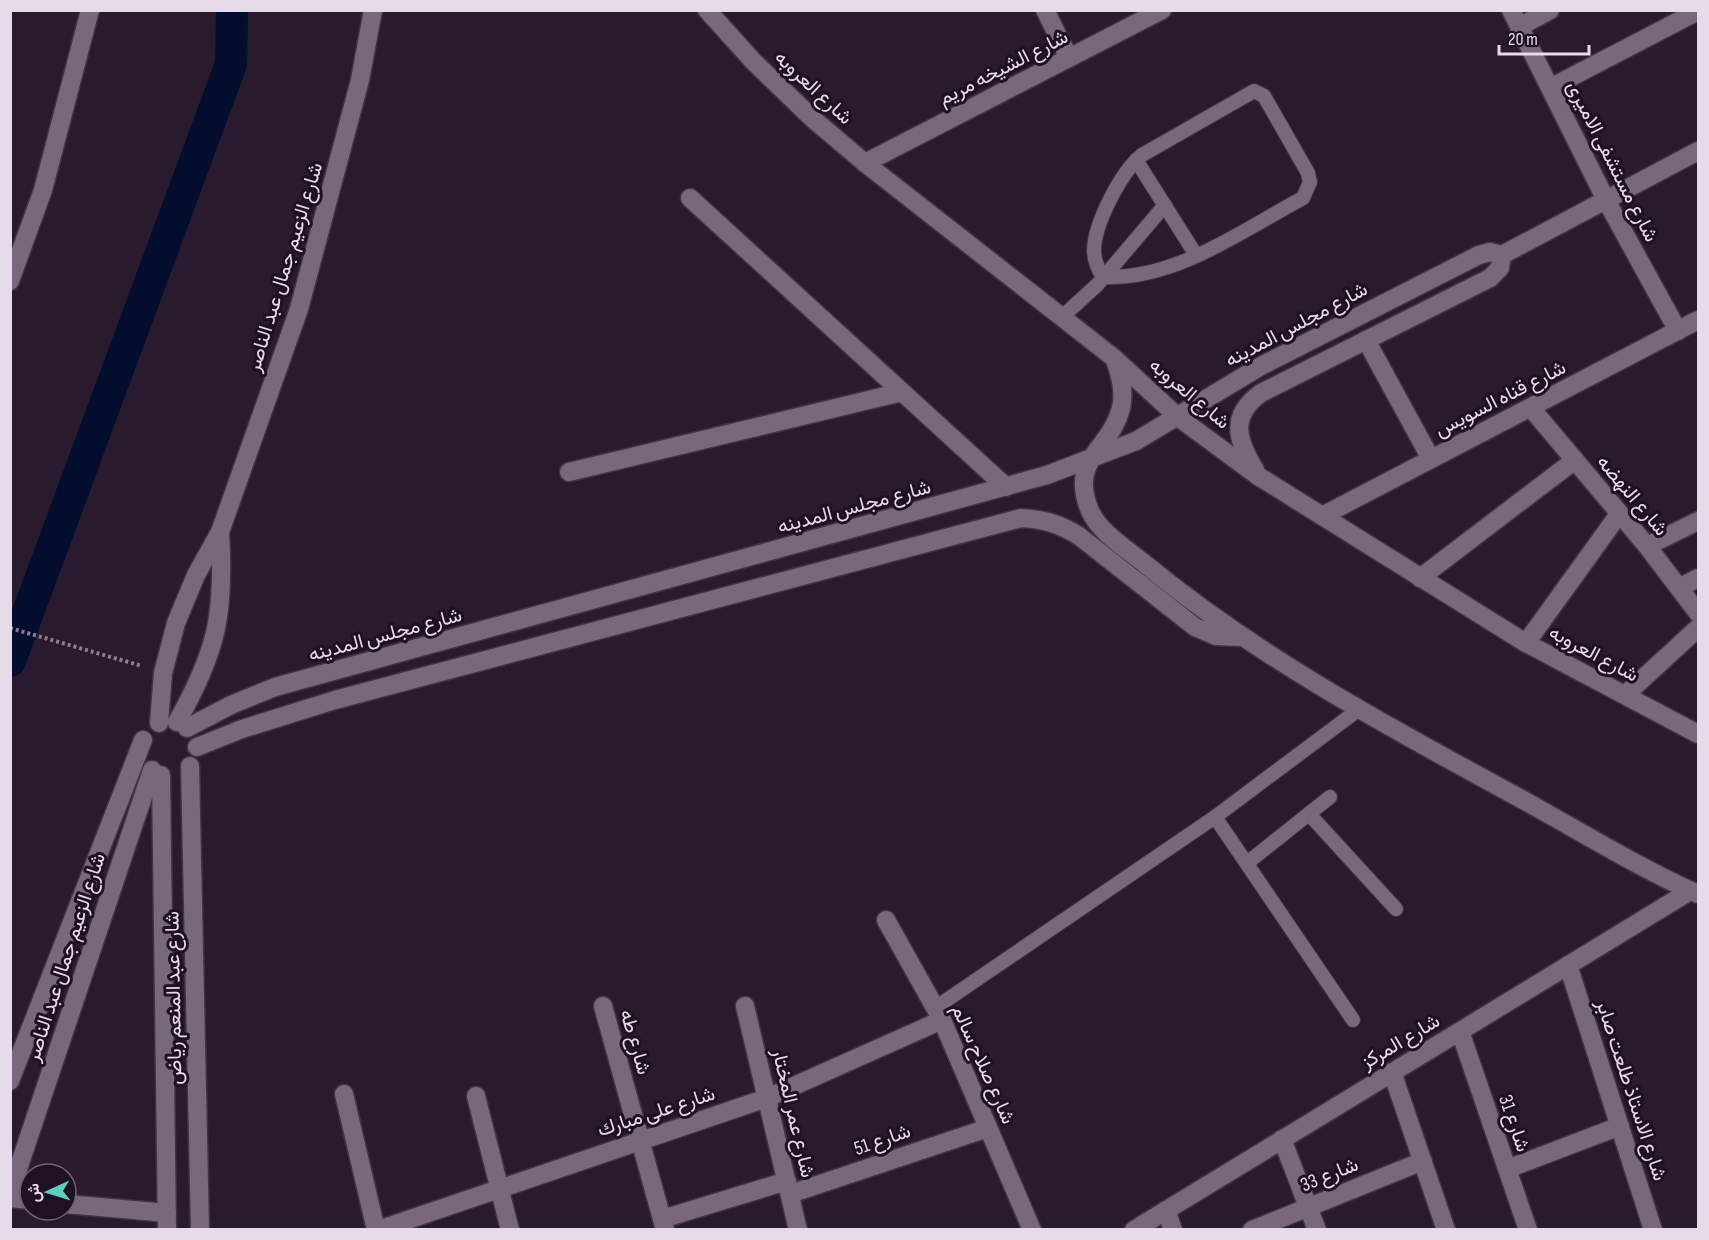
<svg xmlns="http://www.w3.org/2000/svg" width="1709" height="1240" font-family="'Sofia Sans Condensed',Vazirmatn,sans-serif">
	<rect width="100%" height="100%" fill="#291a2d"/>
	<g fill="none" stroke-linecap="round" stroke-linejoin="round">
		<path stroke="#030e2e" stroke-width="32" d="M10,661L231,64L232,10"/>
		<g stroke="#403444" stroke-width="16">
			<path id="lane" d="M1254,91L1264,96L1308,173L1310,182L1303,198C1241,231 1176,280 1103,277C1098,269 1094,261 1094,251C1094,224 1121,172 1142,155Z
				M1136,160L1196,255
				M1062,317L1097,285L1165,205
				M1309,814L1396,909
				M1215,817L1353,1020
				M1247,863L1330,797
				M935,1008L1215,817L1358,710"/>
		</g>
		<g stroke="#403444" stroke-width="21">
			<path id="street" d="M1045,10L1069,58
				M1511,10L1606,200L1678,331
				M1519,27L1550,10
				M1550,88L1698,11
				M865,163L1162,10
				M690,198L1006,487
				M1366,340L1431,459
				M1531,408L1647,546L1698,613
				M569,472L902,392
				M1322,516L1698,320
				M1647,546L1698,521
				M1420,578L1575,460
				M1679,588L1698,578
				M1526,643L1619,514
				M1625,695L1698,628
				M886,920L942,1020L1032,1230
				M1568,965L1653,1230
				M603,1006L665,1230
				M745,1006L798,1230
				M1460,1031L1528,1230
				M1392,1072L1446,1230
				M344,1094L376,1230
				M476,1096L510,1230
				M1282,1139L1317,1230
				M1507,1169L1620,1126
				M790,1194L988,1128
				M10,1198L30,1200
				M66,1204L167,1213
				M1166,1210L1173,1230
				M662,1219L787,1181
				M378,1230L767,1098L942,1020
				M1134,1230L1690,891
				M1252,1230L1423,1161"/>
		</g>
		<g stroke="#403444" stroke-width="21">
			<path id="secondary" d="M707,10L753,61L813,119L865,163L1114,358L1178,417L1258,476L1526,643L1698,734
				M10,281L43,190L90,10
				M1115,360C1120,375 1125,391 1121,408C1111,450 1068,458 1090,511C1100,533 1127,549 1145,564C1258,657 1387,726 1514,795C1575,828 1635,866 1698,894
				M1255,470C1237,440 1229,416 1261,393L1490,278L1500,268L1502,255
				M177,722C217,651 225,614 220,532
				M159,723L163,673L176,623L196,575L220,532L299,309L360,80L373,10
				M187,728L231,705L275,687L1047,475L1136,441L1261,366L1479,255L1490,252L1502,255L1698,151
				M197,747L242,729L335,700L1021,518C1043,519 1060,524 1079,536L1195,627L1216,636L1243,637
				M190,766L200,1230
				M161,775L167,1230
				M10,1081L143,740
				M10,1193L152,770"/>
		</g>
		<path stroke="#8b7f8e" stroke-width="4" stroke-dasharray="3 3" stroke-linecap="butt" d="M10,628L142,666"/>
		<use href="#lane" stroke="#79677e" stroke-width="14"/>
		<use href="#street" stroke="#79677e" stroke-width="18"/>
		<use href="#secondary" stroke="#79677e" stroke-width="18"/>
	</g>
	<g text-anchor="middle" stroke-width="6" stroke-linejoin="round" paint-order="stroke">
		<g font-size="20" fill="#e6dce9" stroke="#1f1023">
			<text transform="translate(1003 67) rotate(-27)" y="7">شارع الشيخه مريم</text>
			<text transform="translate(814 87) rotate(43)" y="7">شارع العروبه</text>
			<text transform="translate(1613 161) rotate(63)" y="7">شارع مستشفى الاميرى</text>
			<text transform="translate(284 267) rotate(-73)" y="7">شارع الزعيم جمال عبد الناصر</text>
			<text transform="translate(1296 324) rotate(-28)" y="7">شارع مجلس المدينه</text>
			<text transform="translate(1190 393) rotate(40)" y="7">شارع العروبه</text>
			<text transform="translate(1500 398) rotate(-27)" y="7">شارع قناه السويس</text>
			<text transform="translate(1633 495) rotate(50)" y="7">شارع النهضه</text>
			<text transform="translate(854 506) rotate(-15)" y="7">شارع مجلس المدينه</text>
			<text transform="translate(385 634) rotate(-15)" y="7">شارع مجلس المدينه</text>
			<text transform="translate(1594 653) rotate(28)" y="7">شارع العروبه</text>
			<text transform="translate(65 957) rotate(-72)" y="7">شارع الزعيم جمال عبد الناصر</text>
			<text transform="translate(173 998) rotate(-91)" y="7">شارع عبد المنعم رياض</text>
			<text transform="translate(1400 1041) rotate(-31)" y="7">شارع المركز</text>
			<text transform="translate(636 1042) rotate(74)" y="7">شارع طه</text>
			<text transform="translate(984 1064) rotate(66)" y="7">شارع صلاح سالم</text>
			<text transform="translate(1632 1090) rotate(72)" y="7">شارع الاستاذ طلعت صابر</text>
			<text transform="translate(656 1111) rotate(-18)" y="7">شارع على مبارك</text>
			<text transform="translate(794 1113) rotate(77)" y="7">شارع عمر المختار</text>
			<text transform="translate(1515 1123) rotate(71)" y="7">شارع 31</text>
			<text transform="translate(882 1139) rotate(-19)" y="7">شارع 51</text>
			<text transform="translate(1329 1174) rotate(-22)" y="7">شارع 33</text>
		</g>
	</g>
	<rect width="1709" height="1240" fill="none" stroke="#e6dce9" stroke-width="24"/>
	<g transform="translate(48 1192) rotate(266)"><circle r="28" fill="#1f1023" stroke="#6f6272" stroke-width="1.5"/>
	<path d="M0-4.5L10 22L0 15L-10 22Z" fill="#5dceb9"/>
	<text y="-9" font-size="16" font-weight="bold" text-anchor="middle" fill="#e6dce9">ش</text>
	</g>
	<path d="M1499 45v9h90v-9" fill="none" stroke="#e6dce9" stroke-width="3"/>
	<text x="1508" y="45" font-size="18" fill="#e6dce9" stroke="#1f1023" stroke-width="4.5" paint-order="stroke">20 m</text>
</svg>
